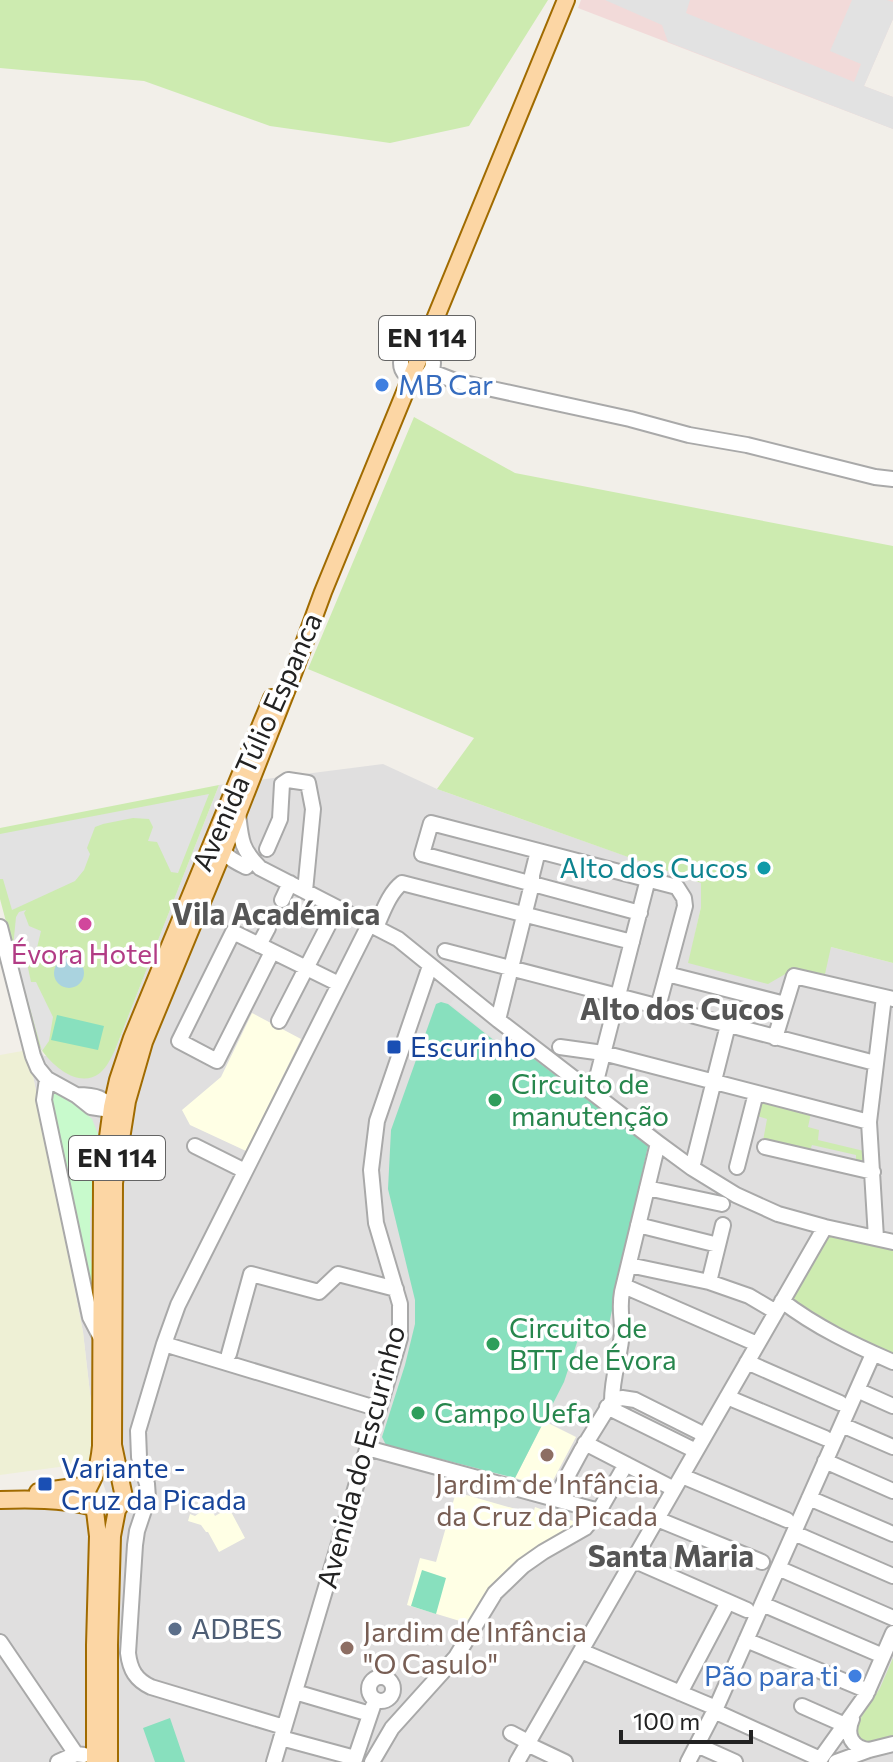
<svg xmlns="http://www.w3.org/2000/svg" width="893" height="1762" font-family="Commissioner,sans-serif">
	<rect width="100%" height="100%" fill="#f2efe9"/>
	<path fill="#e0dfdf" d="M383,764L437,789L702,883L701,907L689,962L831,947L893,963V1762H0V1493L107,1495L96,1462L91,1402L83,1332L28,1050L39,1046L44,1056L115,1050L219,785Z"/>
	<path fill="#f2dad9" d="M581,0H893V19L864,86L893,97V129L578,8Z"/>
	<path fill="#ffffe5" d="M252,1013L301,1039L246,1151L190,1125L182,1110L221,1077Z
		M544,1421L576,1437L549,1488L515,1478Z
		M456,1492L533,1514L535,1507L581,1524L533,1555L473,1625L407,1605L420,1558L436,1562Z
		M204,1498L211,1500L214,1506L213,1512L215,1516L229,1508L245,1538L219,1552L208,1532H206L201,1525L188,1521L190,1514L195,1516L199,1513L197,1508L198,1502Z"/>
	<path fill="#eef0d5" d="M28,1050L83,1332L91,1402L96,1462L0,1475V1055Z"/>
	<path fill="#cdebb0" d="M0,0H548L469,126L390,143L270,126L144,81L0,68Z
		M414,417L515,473L893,546V963L831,947L825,974L794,969L768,984L688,963L701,907V883L437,789L474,738L308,669Z
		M219,785L115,1050C111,1058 107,1067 100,1073C78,1090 50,1064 39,1046L0,899V828Z
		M760,1101L811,1113L808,1127L819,1130L818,1140L864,1151V1164L856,1162V1155L812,1145L809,1153L763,1141L767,1119L757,1116Z
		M832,1235L893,1248V1355L822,1324L791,1300L792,1294L827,1236Z
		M893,1658V1738L869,1744L862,1742L856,1735L855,1727L880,1688Z"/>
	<path fill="#c8facc" d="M55,1093L80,1108L92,1119L98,1134L94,1198L90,1210V1256L94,1274L93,1319L75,1209L64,1163L53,1125L51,1098Z"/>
	<path fill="#88e0be" d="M441,1002L448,1004L515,1057L521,1049L648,1146L609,1324L584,1321L564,1382L515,1478L386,1445L382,1437L405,1365L415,1324V1300L388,1189L391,1130L436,1004Z
		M57,1015L104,1026L98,1050L51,1040Z
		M422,1570L446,1578L436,1614L411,1606Z
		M170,1718L185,1762H155L143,1728Z"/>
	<path fill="#e2e2e2" d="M605,0H690L686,13L854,82L861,64L830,51L852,0H887L893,2V19L864,86L893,97V129L668,42L662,25Z
		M209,794L178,873L171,872L157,842L148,841L153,827L149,819L133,818L103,824L95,827L87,848L90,854L84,870L75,881L12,910L3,879H0V834Z
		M26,910L24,913L29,926L41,931L35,956L27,963L31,982H36L53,1017L49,1041L42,1051L13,948L16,917L19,912Z
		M456,996L519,1046L513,1054L450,1004Z"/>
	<path fill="#aad3df" d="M54 973a15 15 0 1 1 30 0a15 15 0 1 1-30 0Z"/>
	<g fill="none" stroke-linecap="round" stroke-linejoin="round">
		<g stroke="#a9a9a9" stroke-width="18">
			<path id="minor" d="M401 363a16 16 0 1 1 32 0a16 16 0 1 1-32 0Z
				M432,372L455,381L630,419L689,435L747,445L875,477L893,479
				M238,813C241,840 241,849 260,868L398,939L498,1020L658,1143L692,1168L736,1195L778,1214L825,1227L893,1242
				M220,843C223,856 234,861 246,867
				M267,849L280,819L282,784L288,780L308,783L313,809L305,891
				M282,900L290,883
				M640,913L422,854L431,823L677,887L684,898L685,906L658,1007
				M0,927L33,1056L38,1068L47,1079L76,1095L91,1107L104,1109L121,1103
				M376,927C383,912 389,893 402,883L632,942
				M259,945L268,928
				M445,951L875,1063
				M272,952L217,1061L179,1041L233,932L339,984
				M667,974L785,1004
				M498,1020L532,884V875L538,851
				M279,1021L333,916
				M775,1038L794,976L893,999
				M560,1047L603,1053L869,1122
				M47,1079L44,1100L90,1317L101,1338
				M593,1093L648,879
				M76,1095C95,1095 106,1097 115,1114
				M195,1146L245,1171
				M765,1147L873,1172
				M737,1167L756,1093
				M692,1168L728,1025
				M647,1188L722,1204
				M638,1225L718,1245
				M876,1238L869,1122L884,997
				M629,1265L709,1282L749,1296L776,1312
				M709,1282L723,1225
				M624,1286L757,1344
				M782,1301C816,1327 854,1345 893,1362
				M164,1344L379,1409
				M229,1354L251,1274L319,1292L338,1274L396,1289
				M747,1362L840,1403
				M857,1390L893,1406
				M727,1397L825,1438
				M612,1401C612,1375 621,1354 622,1331C622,1316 619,1308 622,1292L658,1143
				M612,1401L622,1398L635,1400L705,1435
				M607,1407L696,1451
				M842,1425L893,1447
				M585,1443L674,1489
				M367,1448L599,1511
				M825,1461L893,1491
				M682,1476L787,1520
				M809,1498L893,1534
				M555,1499L581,1451L612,1401
				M657,1519L762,1562
				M794,1533L893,1576
				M633,1560L747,1610
				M778,1568L893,1618
				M762,1604L883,1656
				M746,1640L868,1691
				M0,1642L76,1754
				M581,1651L716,1708
				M369 1689a12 12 0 1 1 24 0a12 12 0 1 1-24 0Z
				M295,1692L370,1714
				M680,1693L728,1602
				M802,1706L845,1725
				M714,1711L820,1759
				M852,1719C845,1735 852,1748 869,1750
				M284,1727L151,1687C136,1680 130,1670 128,1653L135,1545L137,1531L148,1498L147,1484L139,1457L138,1431L164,1344L178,1305L370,923
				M511,1733L528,1742
				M281,1738L355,1758
				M527,1744L565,1762
				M697,1745L735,1762
				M58,1762L76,1754L84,1755
				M274,1762L400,1338V1304L376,1223L371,1170L377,1121L430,966
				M354,1762L373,1706
				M372,1762L392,1728L456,1657L495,1593L523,1566L543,1552L585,1528L599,1511L626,1464
				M517,1762L825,1227
				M688,1762L716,1708L873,1354
				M818,1762L866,1695L893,1633
				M836,1762L869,1750L893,1744"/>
		</g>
		<g stroke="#a06b00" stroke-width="20">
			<path id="major" d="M38,1492L88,1485
				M0,1500C30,1499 60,1499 90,1506
				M95,1762V1645L98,1536L95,1511C78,1496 89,1490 95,1474C99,1465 100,1456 101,1446L102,1182L112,1107L118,1080L132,1038L272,698
				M109,1762V1645L112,1536L117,1510L121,1504L124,1497L113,1445L114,1183L127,1101L144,1042L223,851L294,671L323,592L566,0"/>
		</g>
		<use href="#minor" stroke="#fff" stroke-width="14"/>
		<use href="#major" stroke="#fcd6a4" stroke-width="16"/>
	</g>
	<g fill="#3f7fe0" stroke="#fff" stroke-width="3">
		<circle cx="382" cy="385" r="8"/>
		<circle cx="855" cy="1676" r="8"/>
	</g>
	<circle fill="#0f9aa8" stroke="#fff" stroke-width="3" cx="764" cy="868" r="8"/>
	<circle fill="#d1479c" stroke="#fff" stroke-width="3" cx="85" cy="924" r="8"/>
	<g fill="#1a4fb4" stroke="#fff" stroke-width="3">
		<rect x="386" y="1039" width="16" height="16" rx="4"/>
		<rect x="37" y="1476" width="16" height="16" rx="4"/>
	</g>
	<g fill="#2e9e5b" stroke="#fff" stroke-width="3">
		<circle cx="495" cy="1100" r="8"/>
		<circle cx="493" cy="1344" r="8"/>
		<circle cx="418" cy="1413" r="8"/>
	</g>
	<g fill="#8d6e63" stroke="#fff" stroke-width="3">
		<circle cx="547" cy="1455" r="8"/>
		<circle cx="347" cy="1648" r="8"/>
	</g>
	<circle fill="#5c6f8a" stroke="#fff" stroke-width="3" cx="175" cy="1629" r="8"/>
	<g text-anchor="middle" stroke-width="7" stroke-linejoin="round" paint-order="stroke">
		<g fill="#fff" stroke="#646464" stroke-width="2">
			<rect x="379" y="316" width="96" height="44" rx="6"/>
			<rect x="69" y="1136" width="96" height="44" rx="6"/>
		</g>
		<g font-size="26" font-weight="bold" fill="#222">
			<text x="427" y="347">EN 114</text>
			<text x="117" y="1167">EN 114</text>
		</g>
		<g font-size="28" fill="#366cbe" stroke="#fff" text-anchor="start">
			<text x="398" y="395">MB Car</text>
			<text x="839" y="1686" text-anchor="end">Pão para ti</text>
		</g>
		<g font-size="28" fill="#222" stroke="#fff">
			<text transform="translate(257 742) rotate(-66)" y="10">Avenida Túlio Espanca</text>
			<text transform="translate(361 1457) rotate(-75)" y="10">Avenida do Escurinho</text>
		</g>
		<g font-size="28" fill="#0d838f" stroke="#fff" text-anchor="end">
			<text x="748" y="878">Alto dos Cucos</text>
		</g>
		<g font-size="28" fill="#b23c85" stroke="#fff">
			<text x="85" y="964">Évora Hotel</text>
		</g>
		<g font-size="28" fill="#164399" stroke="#fff" text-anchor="start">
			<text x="410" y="1057">Escurinho</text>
			<text x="61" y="1478">Variante -<tspan x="61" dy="32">Cruz da Picada</tspan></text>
		</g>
		<g font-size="28" fill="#27864d" stroke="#fff" text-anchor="start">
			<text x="511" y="1094">Circuito de<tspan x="511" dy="32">manutenção</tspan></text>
			<text x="509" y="1338">Circuito de<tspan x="509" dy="32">BTT de Évora</tspan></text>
			<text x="434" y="1423">Campo Uefa</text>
		</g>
		<g font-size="28" fill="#785e54" stroke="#fff">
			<text x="547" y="1494">Jardim de Infância<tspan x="547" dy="32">da Cruz da Picada</tspan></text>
			<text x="363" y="1642" text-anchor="start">Jardim de Infância<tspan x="363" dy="32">"O Casulo"</tspan></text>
		</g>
		<g font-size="28" fill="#4e5e75" stroke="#fff" text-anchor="start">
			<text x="191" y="1639">ADBES</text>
		</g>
		<g font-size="30" font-weight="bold" fill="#555" stroke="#fff">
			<text x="276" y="925">Vila Académica</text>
			<text x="682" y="1020">Alto dos Cucos</text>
			<text x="671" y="1567">Santa Maria</text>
		</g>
	</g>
	<path d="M621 1730v12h130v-12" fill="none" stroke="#222222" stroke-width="4"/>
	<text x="633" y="1730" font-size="24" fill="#222222" stroke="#ffffff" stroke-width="6" paint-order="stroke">100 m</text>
</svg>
